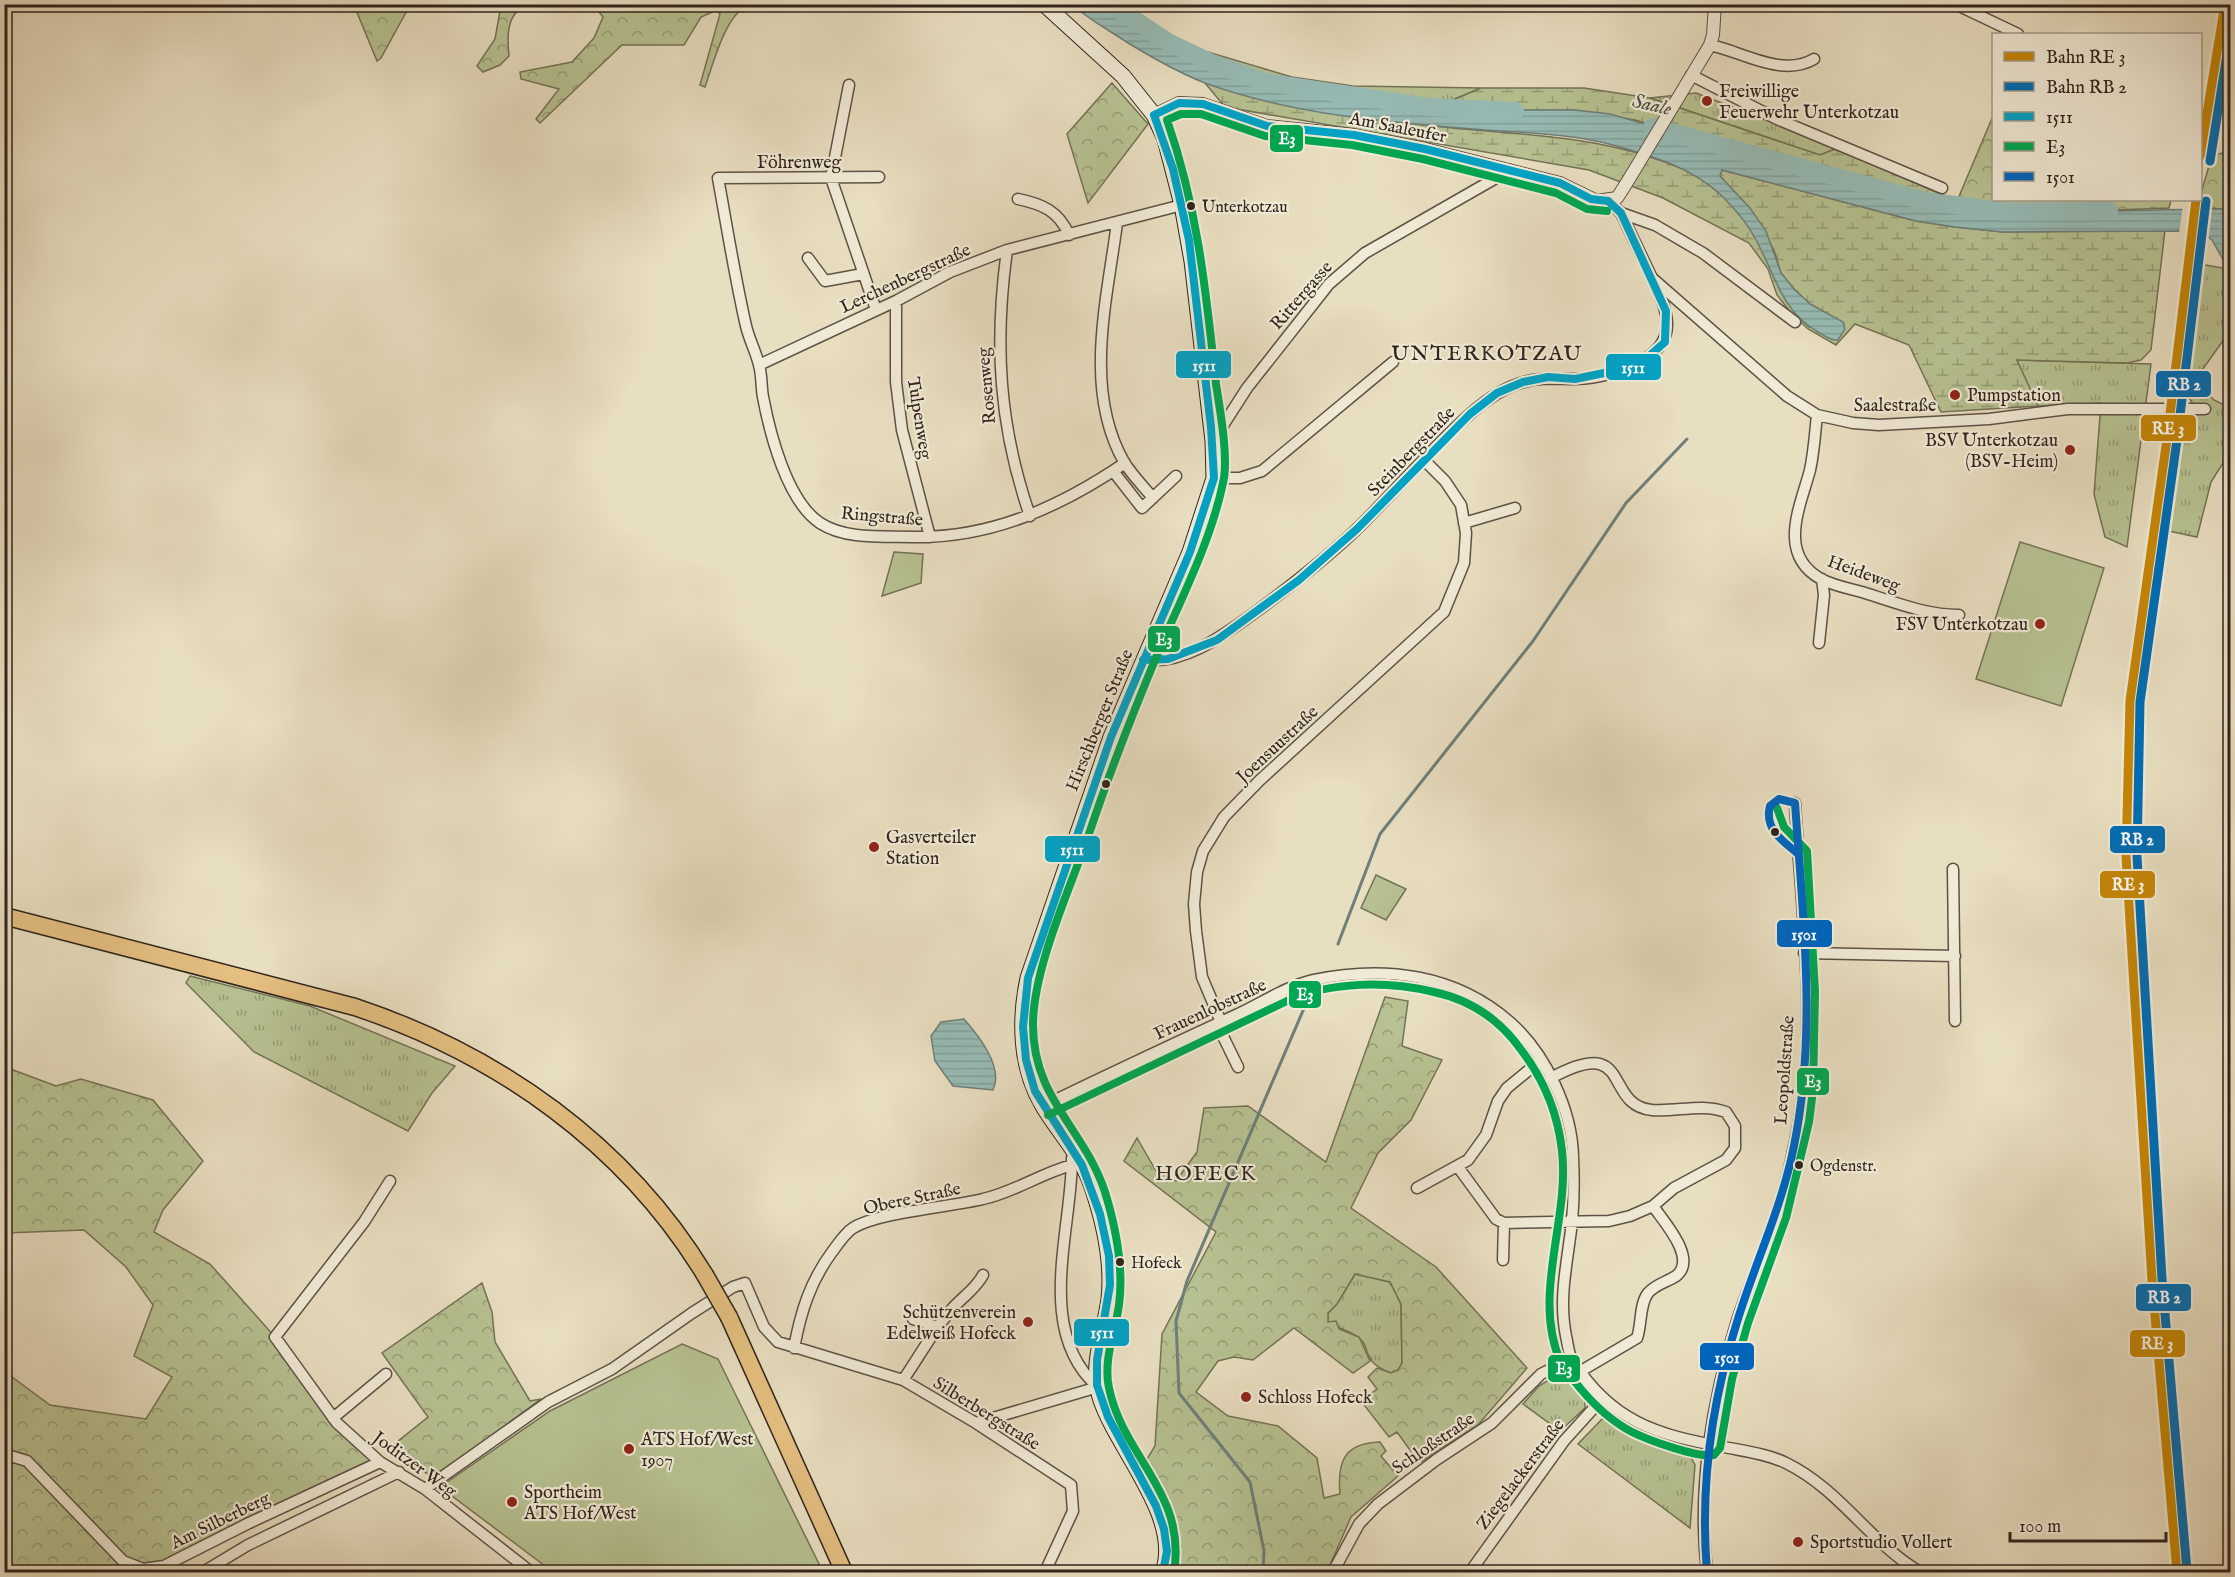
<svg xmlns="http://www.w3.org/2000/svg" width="2235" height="1577" font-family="'IM FELL English',serif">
	<defs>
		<pattern id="grass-tufts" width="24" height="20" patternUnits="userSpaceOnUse" patternTransform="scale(1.5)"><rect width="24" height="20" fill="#b7c191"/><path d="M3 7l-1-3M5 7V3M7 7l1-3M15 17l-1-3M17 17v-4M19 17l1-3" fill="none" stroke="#959d76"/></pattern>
		<pattern id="forest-crowns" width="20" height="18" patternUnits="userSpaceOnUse" patternTransform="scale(1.5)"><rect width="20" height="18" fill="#b7c191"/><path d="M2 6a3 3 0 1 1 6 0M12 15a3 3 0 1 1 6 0" fill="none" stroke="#959d76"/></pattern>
		<pattern id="wetland-marsh" width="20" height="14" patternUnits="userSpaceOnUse" patternTransform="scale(1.5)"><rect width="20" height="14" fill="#b7c191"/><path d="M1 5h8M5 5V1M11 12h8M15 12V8" fill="none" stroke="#959d76"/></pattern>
		<pattern id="water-rules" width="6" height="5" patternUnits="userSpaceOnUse" patternTransform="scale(1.5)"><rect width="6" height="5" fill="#97bcb6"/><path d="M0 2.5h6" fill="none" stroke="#82a19c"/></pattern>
	</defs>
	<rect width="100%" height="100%" fill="#e8dec0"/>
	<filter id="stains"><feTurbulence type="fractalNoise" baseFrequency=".00333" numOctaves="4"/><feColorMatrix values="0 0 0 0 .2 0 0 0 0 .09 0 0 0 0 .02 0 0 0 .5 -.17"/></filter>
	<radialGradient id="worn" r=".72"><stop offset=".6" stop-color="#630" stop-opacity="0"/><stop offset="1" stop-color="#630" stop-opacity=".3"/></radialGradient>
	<path fill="url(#grass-tufts)" stroke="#747257" stroke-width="1.5" d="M1184,45L1292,77L1353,86L1481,88L1429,110L1315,96L1262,85L1209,67L1164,46Z
		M1696,93L1838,148L1820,155L1650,98Z
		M2200,264L2228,269L2230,272V331L2200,373V386L2214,400L2230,408V452L2211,482L2197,537L2159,529L2171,418L2181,420L2194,415L2193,404L2185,391L2178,389L2174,394L2190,299Z
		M2016,360L2151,364L2127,547L2105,537L2094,494L2101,403L2038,406Z
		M190,976L310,1006L455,1066L432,1093L408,1131L254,1052L186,983Z
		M1355,1274L1390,1282L1401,1304L1402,1363L1398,1370L1391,1373C1359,1361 1373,1348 1358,1337C1350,1331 1337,1328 1328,1322V1313L1337,1304Z
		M1558,1374L1567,1375L1585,1397V1408L1560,1431L1523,1404L1539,1386Z
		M1602,1419C1610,1420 1616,1425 1623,1429C1644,1441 1666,1444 1688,1452L1695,1465L1690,1528L1578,1444Z"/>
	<path fill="url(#forest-crowns)" stroke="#747257" stroke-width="1.5" d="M354,5H410L381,58L377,61Z
		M501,5H526C506,14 507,37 509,56L500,65L483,72L477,66L495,39Z
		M580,5L750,4V5C726,11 713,65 705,87L700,85L720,14L717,10L701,17L684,45H622L540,123L536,119L559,89L521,79L520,72L572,62L594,38L603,17L595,7Z
		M1112,83L1148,124L1088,203L1067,134Z
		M1993,116L1994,200H2171L2169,208L2061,212L1957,201Z
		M2230,152V209L2197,208L2212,155Z
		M1385,997L1408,1001L1402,1046L1442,1060L1411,1120L1378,1153L1351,1208L1436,1267L1527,1368L1478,1425L1422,1461L1415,1457L1397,1432L1389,1437L1361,1401L1377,1389L1368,1377L1377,1368L1391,1373L1398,1370L1402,1363L1401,1304L1390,1282L1355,1274L1337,1304L1328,1313V1322L1336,1321L1339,1329L1359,1337L1370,1361L1353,1373L1294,1328L1253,1360L1234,1357L1218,1361L1196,1392L1228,1416L1278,1426L1317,1458L1324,1498L1340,1494C1337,1462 1344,1443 1380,1442L1386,1451L1381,1456L1398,1476L1351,1517L1327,1572H1172C1181,1533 1161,1499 1144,1464L1155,1446L1162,1334L1216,1232L1124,1161L1137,1138L1156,1171L1176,1181L1197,1152L1204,1108L1248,1106L1326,1162Z
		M5,1067L56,1086L81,1079L153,1100L203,1161L163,1210L154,1232L210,1264L275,1337L333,1418L380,1462L165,1567L169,1572H5V1375L8,1374L50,1405L146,1419L172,1377L134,1356L153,1305L126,1267L84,1230L5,1233Z
		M482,1283L492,1312L495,1342L530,1401L541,1399L435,1478L387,1450L428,1417L382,1353Z"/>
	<path fill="url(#wetland-marsh)" stroke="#747257" stroke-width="1.5" d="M1205,83C1276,105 1348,117 1423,125C1499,134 1574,133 1647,156C1665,162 1685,168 1701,179C1723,193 1744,216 1756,239C1777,276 1775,296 1809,327L1843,323L1810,304L1794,289L1781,273L1774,250L1749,208L1720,176L1722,170L1916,221L1955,227L2003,232L2165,230L2151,350L2141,360L2127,363L2017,360L2038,406L1941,412L1909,345L1855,324L1836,345L1808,329L1792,314L1777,295L1768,269L1749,243L1663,198L1589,170L1225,107Z
		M1481,88H1584L1650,98L1820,155L1838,148L1956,201L2061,212C2010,213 1961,210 1911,200L1635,120L1574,110H1429Z"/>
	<path fill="#b7c191" stroke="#747257" stroke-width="1.5" d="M2020,542L2104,568L2061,706L1976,679Z
		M894,552L923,554L921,583L882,596Z
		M1376,875L1406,889L1386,920L1361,908Z
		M682,1344L718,1359L823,1572H553L440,1487L550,1411Z"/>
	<path fill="url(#water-rules)" stroke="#6e7f79" stroke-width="1.5" d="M1073,5H1108L1164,46L1209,67L1262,85L1315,96L1429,110H1574L1610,114L1911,200C2016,221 2124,208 2230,209V272L2212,240L2199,231L2003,232L1955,227L1916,221L1722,170L1720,176L1750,208L1766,231L1781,273L1794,289L1810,304L1843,322L1845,329L1838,340C1831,341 1825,336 1818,332C1781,311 1775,274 1756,240C1748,224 1735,209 1723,197C1694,168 1652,156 1613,145C1569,133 1519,133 1473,129C1384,122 1290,114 1205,83C1177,72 1151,57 1125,41C1107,29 1088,19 1073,5Z
		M964,1019C979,1036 1004,1067 993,1090L953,1086L935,1061L931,1036L941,1022Z"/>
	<path fill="#e8dec0" d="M2183,205H2200L2196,234L2179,233Z"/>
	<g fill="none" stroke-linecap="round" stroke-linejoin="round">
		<path stroke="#6e7f79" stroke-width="3" d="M1338,944L1380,834L1533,641L1626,503L1687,439
			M1263,1572L1264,1551L1250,1482L1179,1393L1176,1321L1187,1281L1305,1006"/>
		<path stroke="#97bcb6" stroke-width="18" d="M1111,4L1168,42L1212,63L1265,82L1428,107L1515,111
			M1652,127L1925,201L2009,212L2109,211"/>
		<g stroke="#5e5246" stroke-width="13">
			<path id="minor" d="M1955,4L2018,34
				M1710,45C1741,51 1782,78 1814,59
				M1691,75L1777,119L1942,188
				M849,85L831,178L876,310
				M2200,107L2230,110
				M879,177L718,178C727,227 735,278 746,326C749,339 756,352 759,365C762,375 761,386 763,397C770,434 787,501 820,523C846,540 884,536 914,537C992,538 1060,507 1125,463
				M1018,199C1042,204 1059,211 1069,235
				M1608,201L1621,213L1652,278L1787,396L1817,415L1853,423L1879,425L1989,419L2068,409H2205
				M1621,213L1655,225L1703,253L1795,322
				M1117,223C1107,300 1083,390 1124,462C1132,475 1143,486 1153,498
				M1007,250C994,344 999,426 1030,516
				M808,258L825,281L863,274
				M896,301V382L902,430L930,537
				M759,365L896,301L950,272L1007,250L1182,205
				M1817,415C1815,433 1814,452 1810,470C1801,505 1776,554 1821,579C1834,586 1852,589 1865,593C1897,603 1926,615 1959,615
				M1213,441L1247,388L1329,284L1365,253L1510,170
				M1113,471L1142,508L1176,476
				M1214,478H1240L1262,471L1393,362
				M1464,523L1515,508
				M1819,643L1824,595L1822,579
				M1143,660C1185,665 1225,634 1257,611C1292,585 1327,558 1359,527C1396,490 1431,449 1470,414C1486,400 1504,387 1524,382C1541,377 1556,379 1574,379C1604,379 1667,363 1667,325C1667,308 1659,294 1652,278
				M1953,869L1955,1021
				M1804,953L1955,956
				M1221,1022L1202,977L1196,931L1194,904L1197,872L1203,851L1224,817L1259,781L1444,612L1464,563L1466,533L1461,505L1445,481L1425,461
				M1217,1024L1238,1067
				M1043,1106C1107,1075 1171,1045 1236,1015C1260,1004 1287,986 1313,980C1385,965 1457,974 1512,1024C1546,1055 1572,1110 1573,1157C1574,1178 1574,1200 1572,1221C1568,1261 1558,1296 1566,1336C1568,1344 1568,1354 1573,1361C1611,1421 1656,1435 1724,1447C1744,1451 1768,1454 1786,1463C1841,1490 1869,1542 1920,1572
				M1072,1158C1072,1230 1034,1332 1098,1387
				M1458,1167L1496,1219L1504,1223L1609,1221L1630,1216L1653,1206L1674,1188L1726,1160L1735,1148V1126L1726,1112C1701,1103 1678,1112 1652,1110C1602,1105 1634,1033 1551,1078
				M390,1181L364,1222L275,1337L337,1423L380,1462L425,1489L531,1572
				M1417,1188L1468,1160L1486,1135L1498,1101L1507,1088L1541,1060
				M1503,1260L1504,1223
				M913,1319L937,1327
				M794,1348C801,1311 810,1282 832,1252C838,1244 845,1233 853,1228C879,1212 951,1207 983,1199C1015,1192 1039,1174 1072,1165
				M1581,1371L1637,1338C1642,1324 1639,1305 1648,1293C1656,1284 1667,1282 1676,1276C1698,1259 1664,1222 1653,1206
				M903,1380C919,1357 933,1331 951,1310C962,1297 975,1290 983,1275
				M333,1418L386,1374
				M976,1423L1098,1387
				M4,1454L27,1461L123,1561L143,1569L164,1566L249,1523L380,1462
				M425,1489L548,1402L612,1369L692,1313L733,1287L745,1283L764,1327L778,1342L903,1380L976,1423L1071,1485L1073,1511L1045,1572
				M203,1572L248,1545L399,1472
				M1333,1572L1359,1524L1378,1504L1436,1460L1492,1423L1541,1374L1571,1359
				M1470,1572L1564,1441L1601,1400
				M1707,1572C1697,1490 1712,1400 1737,1321C1748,1287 1764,1253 1775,1219C1786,1188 1793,1154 1799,1121C1817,1018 1801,908 1795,803"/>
		</g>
		<g stroke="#5e5246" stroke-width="14">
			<path id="tertiary" d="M1154,115L1179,103L1203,104L1267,126L1354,135L1425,149L1560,183L1597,201L1617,198L1626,184L1710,45L1713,35L1715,4"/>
		</g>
		<g stroke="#30241d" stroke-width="17">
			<path id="secondary" d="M1044,4L1123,76L1154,115L1165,139L1182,205L1192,261L1213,441L1214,478L1190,552L1111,737L1028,978C1019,1020 1020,1068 1043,1106C1059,1133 1082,1156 1092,1187C1104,1222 1113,1261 1109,1299C1105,1331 1090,1364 1100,1397C1116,1449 1183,1517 1163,1572"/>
		</g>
		<g stroke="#30241d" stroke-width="19">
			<path id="primary" d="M4,916L355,1007C499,1055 625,1144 705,1275
				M729,1317L844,1572"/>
		</g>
		<use href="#minor" stroke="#f0ead6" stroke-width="10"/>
		<use href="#tertiary" stroke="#f0ead6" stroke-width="12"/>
		<use href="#secondary" stroke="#f0ead6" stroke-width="15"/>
		<use href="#primary" stroke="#e4bf80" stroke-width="16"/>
		<g stroke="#30241d" stroke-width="19" stroke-linecap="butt">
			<path id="primary-bridge" d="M705,1275L729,1317"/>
		</g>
		<use href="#primary-bridge" stroke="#e4bf80" stroke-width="16"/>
		<g stroke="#f0ead6" stroke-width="12">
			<path id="bus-1" d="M1154,115L1173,169L1189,240L1211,427L1214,478L1190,552L1111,737L1028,978L1023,1027L1026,1060L1035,1091L1082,1165L1100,1214L1109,1256L1110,1285L1097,1360V1385L1108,1417L1156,1506L1164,1529L1167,1551L1163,1572
				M1154,115L1179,103L1203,104L1267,126L1354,135L1425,149L1560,183L1591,199L1608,201
				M1143,660L1168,659L1217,640L1299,580L1357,529L1470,414L1497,393L1523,382L1548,377L1575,379L1638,366L1665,342L1666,311L1621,213L1608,201"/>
		</g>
		<g stroke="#f0ead6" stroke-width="12">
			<path id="bus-2" d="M1048,1115L1287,1001C1332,981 1387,981 1434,992C1471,1000 1501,1021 1522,1051C1544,1080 1558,1115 1562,1151C1570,1220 1531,1296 1561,1363C1565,1373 1574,1380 1580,1388C1595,1406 1611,1421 1632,1432C1648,1440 1697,1458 1714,1455L1720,1448L1732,1379L1748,1323L1786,1218L1809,1122L1813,1090L1815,992L1807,851L1784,827L1777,808
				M1174,1572C1187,1493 1123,1457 1109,1388C1103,1360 1115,1333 1119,1305C1124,1267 1116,1228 1105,1192C1084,1128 1033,1099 1033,1025C1033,968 1070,889 1089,834C1110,771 1134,710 1160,648C1183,595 1211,540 1223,483C1229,459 1220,410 1216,384C1206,292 1198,209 1167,120L1181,114H1201L1265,136L1352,145L1423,159L1556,193L1587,209L1607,211"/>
		</g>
		<g stroke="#f0ead6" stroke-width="12">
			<path id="bus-3" d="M1707,1572C1700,1487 1711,1404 1737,1322C1755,1263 1782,1207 1794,1146C1817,1032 1803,917 1795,803L1779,799L1770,806C1764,829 1782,840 1797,853"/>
		</g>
		<use href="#bus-1" stroke="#02a2c5" stroke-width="8"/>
		<use href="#bus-2" stroke="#00a651" stroke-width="8"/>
		<use href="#bus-3" stroke="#0065bd" stroke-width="8"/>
		<g stroke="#f0ead6" stroke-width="14">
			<path id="rail-1" d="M2200,156L2225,4
				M2177,1572L2152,1280L2126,856L2130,701L2167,439L2196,200"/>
		</g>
		<g stroke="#f0ead6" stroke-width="14">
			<path id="rail-2" d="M2210,161L2230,36
				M2187,1571L2162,1279L2137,856L2140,702L2177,440L2206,201"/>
		</g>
		<use href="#rail-1" stroke="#c58607" stroke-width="9"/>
		<use href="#rail-2" stroke="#006db5" stroke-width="9"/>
	</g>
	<g fill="#8f2418" stroke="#f0ead6" stroke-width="2">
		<circle cx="1707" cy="101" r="6"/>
		<circle cx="1955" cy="395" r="6"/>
		<circle cx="2070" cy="450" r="6"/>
		<circle cx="2040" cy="624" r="6"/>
		<circle cx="874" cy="847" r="6"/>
		<circle cx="1028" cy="1322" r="6"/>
		<circle cx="1246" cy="1397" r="6"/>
		<circle cx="629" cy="1449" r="6"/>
		<circle cx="512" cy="1502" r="6"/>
		<circle cx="1798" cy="1542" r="6"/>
	</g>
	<g fill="#30241d" stroke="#f0ead6" stroke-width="2">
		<circle cx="1191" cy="206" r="5"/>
		<circle cx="1106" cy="784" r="5"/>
		<circle cx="1775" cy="832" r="5"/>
		<circle cx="1799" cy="1165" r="5"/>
		<circle cx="1120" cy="1262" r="5"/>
	</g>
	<g text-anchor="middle" stroke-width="4.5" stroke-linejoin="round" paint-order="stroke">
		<g font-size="16" fill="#30241d" stroke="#f0ead6" text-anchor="start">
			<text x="1202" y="212">Unterkotzau</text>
			<text x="1810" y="1171">Ogdenstr.</text>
			<text x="1131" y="1268">Hofeck</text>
		</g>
		<g font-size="18" fill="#30241d" stroke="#f0ead6" text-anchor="start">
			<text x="1719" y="97">Freiwillige<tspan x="1719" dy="21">Feuerwehr Unterkotzau</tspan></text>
			<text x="1967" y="401">Pumpstation</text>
			<text x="2058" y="446" text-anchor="end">BSV Unterkotzau<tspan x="2058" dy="21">(BSV-Heim)</tspan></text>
			<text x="2028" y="630" text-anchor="end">FSV Unterkotzau</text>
			<text x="886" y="843">Gasverteiler<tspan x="886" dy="21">Station</tspan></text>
			<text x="1016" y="1318" text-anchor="end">Schützenverein<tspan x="1016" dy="21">Edelweiß Hofeck</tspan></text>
			<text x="1258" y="1403">Schloss Hofeck</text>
			<text x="641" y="1445">ATS Hof/West<tspan x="641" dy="21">1907</tspan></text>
			<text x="524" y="1498">Sportheim<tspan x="524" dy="21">ATS Hof/West</tspan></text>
			<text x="1810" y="1548">Sportstudio Vollert</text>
		</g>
		<g font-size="18" fill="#30241d" stroke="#f0ead6">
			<text transform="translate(1398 127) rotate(11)" y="6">Am Saaleufer</text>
			<text x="799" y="168">Föhrenweg</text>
			<text transform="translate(905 278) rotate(-25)" y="6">Lerchenbergstraße</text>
			<text transform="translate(1301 295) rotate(-49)" y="6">Rittergasse</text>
			<text transform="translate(986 386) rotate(-95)" y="6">Rosenweg</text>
			<text x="1895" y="411">Saalestraße</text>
			<text transform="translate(920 418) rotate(81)" y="6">Tulpenweg</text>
			<text transform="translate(1411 451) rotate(-46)" y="6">Steinbergstraße</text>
			<text transform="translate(882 516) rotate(5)" y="6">Ringstraße</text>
			<text transform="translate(1864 573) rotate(20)" y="6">Heideweg</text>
			<text transform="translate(1099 720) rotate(-68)" y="6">Hirschberger Straße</text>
			<text transform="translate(1277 744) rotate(-43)" y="6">Joensuustraße</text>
			<text transform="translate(1210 1009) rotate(-25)" y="6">Frauenlobstraße</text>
			<text transform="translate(1784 1070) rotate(-86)" y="6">Leopoldstraße</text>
			<text transform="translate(912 1198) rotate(-12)" y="6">Obere Straße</text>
			<text transform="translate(987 1413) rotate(32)" y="6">Silberbergstraße</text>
			<text transform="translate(1433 1443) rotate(-34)" y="6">Schloßstraße</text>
			<text transform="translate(415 1464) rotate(36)" y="6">Joditzer Weg</text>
			<text transform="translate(1520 1474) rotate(-53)" y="6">Ziegelackerstraße</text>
			<text transform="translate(220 1520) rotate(-26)" y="6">Am Silberberg</text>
		</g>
		<g font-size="20" font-style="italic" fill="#4f524b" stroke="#f0ead6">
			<text transform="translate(1652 104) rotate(13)" y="7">Saale</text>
		</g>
		<g font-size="21" letter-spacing="1.5" fill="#30241d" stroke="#f0ead6">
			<text x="1487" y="360">UNTERKOTZAU</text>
			<text x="1206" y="1180">HOFECK</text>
		</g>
	</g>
	<g stroke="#f0ead6" stroke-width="2">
		<rect x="1269" y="124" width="35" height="29" rx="6" fill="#00a651"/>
		<rect x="1175" y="350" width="57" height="29" rx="6" fill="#02a2c5"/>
		<rect x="1605" y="353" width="57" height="28" rx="6" fill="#02a2c5"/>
		<rect x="2155" y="370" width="57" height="28" rx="6" fill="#006db5"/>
		<rect x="2140" y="414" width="57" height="28" rx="6" fill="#c58607"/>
		<rect x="1147" y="625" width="34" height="28" rx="6" fill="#00a651"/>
		<rect x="2109" y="825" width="57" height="29" rx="6" fill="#006db5"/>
		<rect x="1044" y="835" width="57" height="28" rx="6" fill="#02a2c5"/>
		<rect x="2099" y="870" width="57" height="29" rx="6" fill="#c58607"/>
		<rect x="1776" y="919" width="57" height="29" rx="6" fill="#0065bd"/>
		<rect x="1288" y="980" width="34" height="29" rx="6" fill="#00a651"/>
		<rect x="1796" y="1067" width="34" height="29" rx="6" fill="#00a651"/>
		<rect x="2135" y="1283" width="57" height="29" rx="6" fill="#006db5"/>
		<rect x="1073" y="1318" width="57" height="29" rx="6" fill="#02a2c5"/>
		<rect x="2129" y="1329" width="57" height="29" rx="6" fill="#c58607"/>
		<rect x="1699" y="1342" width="56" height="29" rx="6" fill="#0065bd"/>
		<rect x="1547" y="1354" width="34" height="29" rx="6" fill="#00a651"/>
	</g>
	<g font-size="16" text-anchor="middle" font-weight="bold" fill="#fff">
		<text x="1287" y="144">E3</text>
		<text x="1204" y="371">1511</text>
		<text x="1633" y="373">1511</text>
		<text x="2184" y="390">RB 2</text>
		<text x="2168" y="434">RE 3</text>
		<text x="1164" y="645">E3</text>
		<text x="2137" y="845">RB 2</text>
		<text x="1072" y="855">1511</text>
		<text x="2128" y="890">RE 3</text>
		<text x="1804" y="940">1501</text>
		<text x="1305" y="1000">E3</text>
		<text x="1813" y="1087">E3</text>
		<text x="2164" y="1303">RB 2</text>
		<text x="1102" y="1338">1511</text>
		<text x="2157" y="1349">RE 3</text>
		<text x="1727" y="1363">1501</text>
		<text x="1564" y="1374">E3</text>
	</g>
	<rect width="2235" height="1577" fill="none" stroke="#e8dec0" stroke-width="24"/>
	<rect x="6" y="6" width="2223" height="1565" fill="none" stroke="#30241d" stroke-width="3"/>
	<rect x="12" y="12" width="2211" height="1553" fill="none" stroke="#30241d" stroke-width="1.5"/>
	<rect x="1992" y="33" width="210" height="168" fill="#f0ead6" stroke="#a39b8c" stroke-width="1.5"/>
	<rect x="2004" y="52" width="30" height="9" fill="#c58607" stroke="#a39b8c" stroke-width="1.5"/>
	<text x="2046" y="63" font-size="18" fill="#30241d">Bahn RE 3</text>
	<rect x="2004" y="82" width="30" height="9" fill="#006db5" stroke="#a39b8c" stroke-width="1.5"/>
	<text x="2046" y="93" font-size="18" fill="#30241d">Bahn RB 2</text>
	<rect x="2004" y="112" width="30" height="9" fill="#02a2c5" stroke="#a39b8c" stroke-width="1.5"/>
	<text x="2046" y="123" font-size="18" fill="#30241d">1511</text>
	<rect x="2004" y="142" width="30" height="9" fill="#00a651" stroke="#a39b8c" stroke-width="1.5"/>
	<text x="2046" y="153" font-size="18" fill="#30241d">E3</text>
	<rect x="2004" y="172" width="30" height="9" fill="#0065bd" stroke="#a39b8c" stroke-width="1.5"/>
	<text x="2046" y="183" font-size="18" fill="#30241d">1501</text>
	<path d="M2010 1532v9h156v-9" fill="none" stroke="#30241d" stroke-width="3"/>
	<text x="2019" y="1532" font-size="18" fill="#30241d" stroke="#f0ead6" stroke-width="4.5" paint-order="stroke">100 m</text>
	<rect width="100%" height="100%" filter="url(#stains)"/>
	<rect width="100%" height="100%" fill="url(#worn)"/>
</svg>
